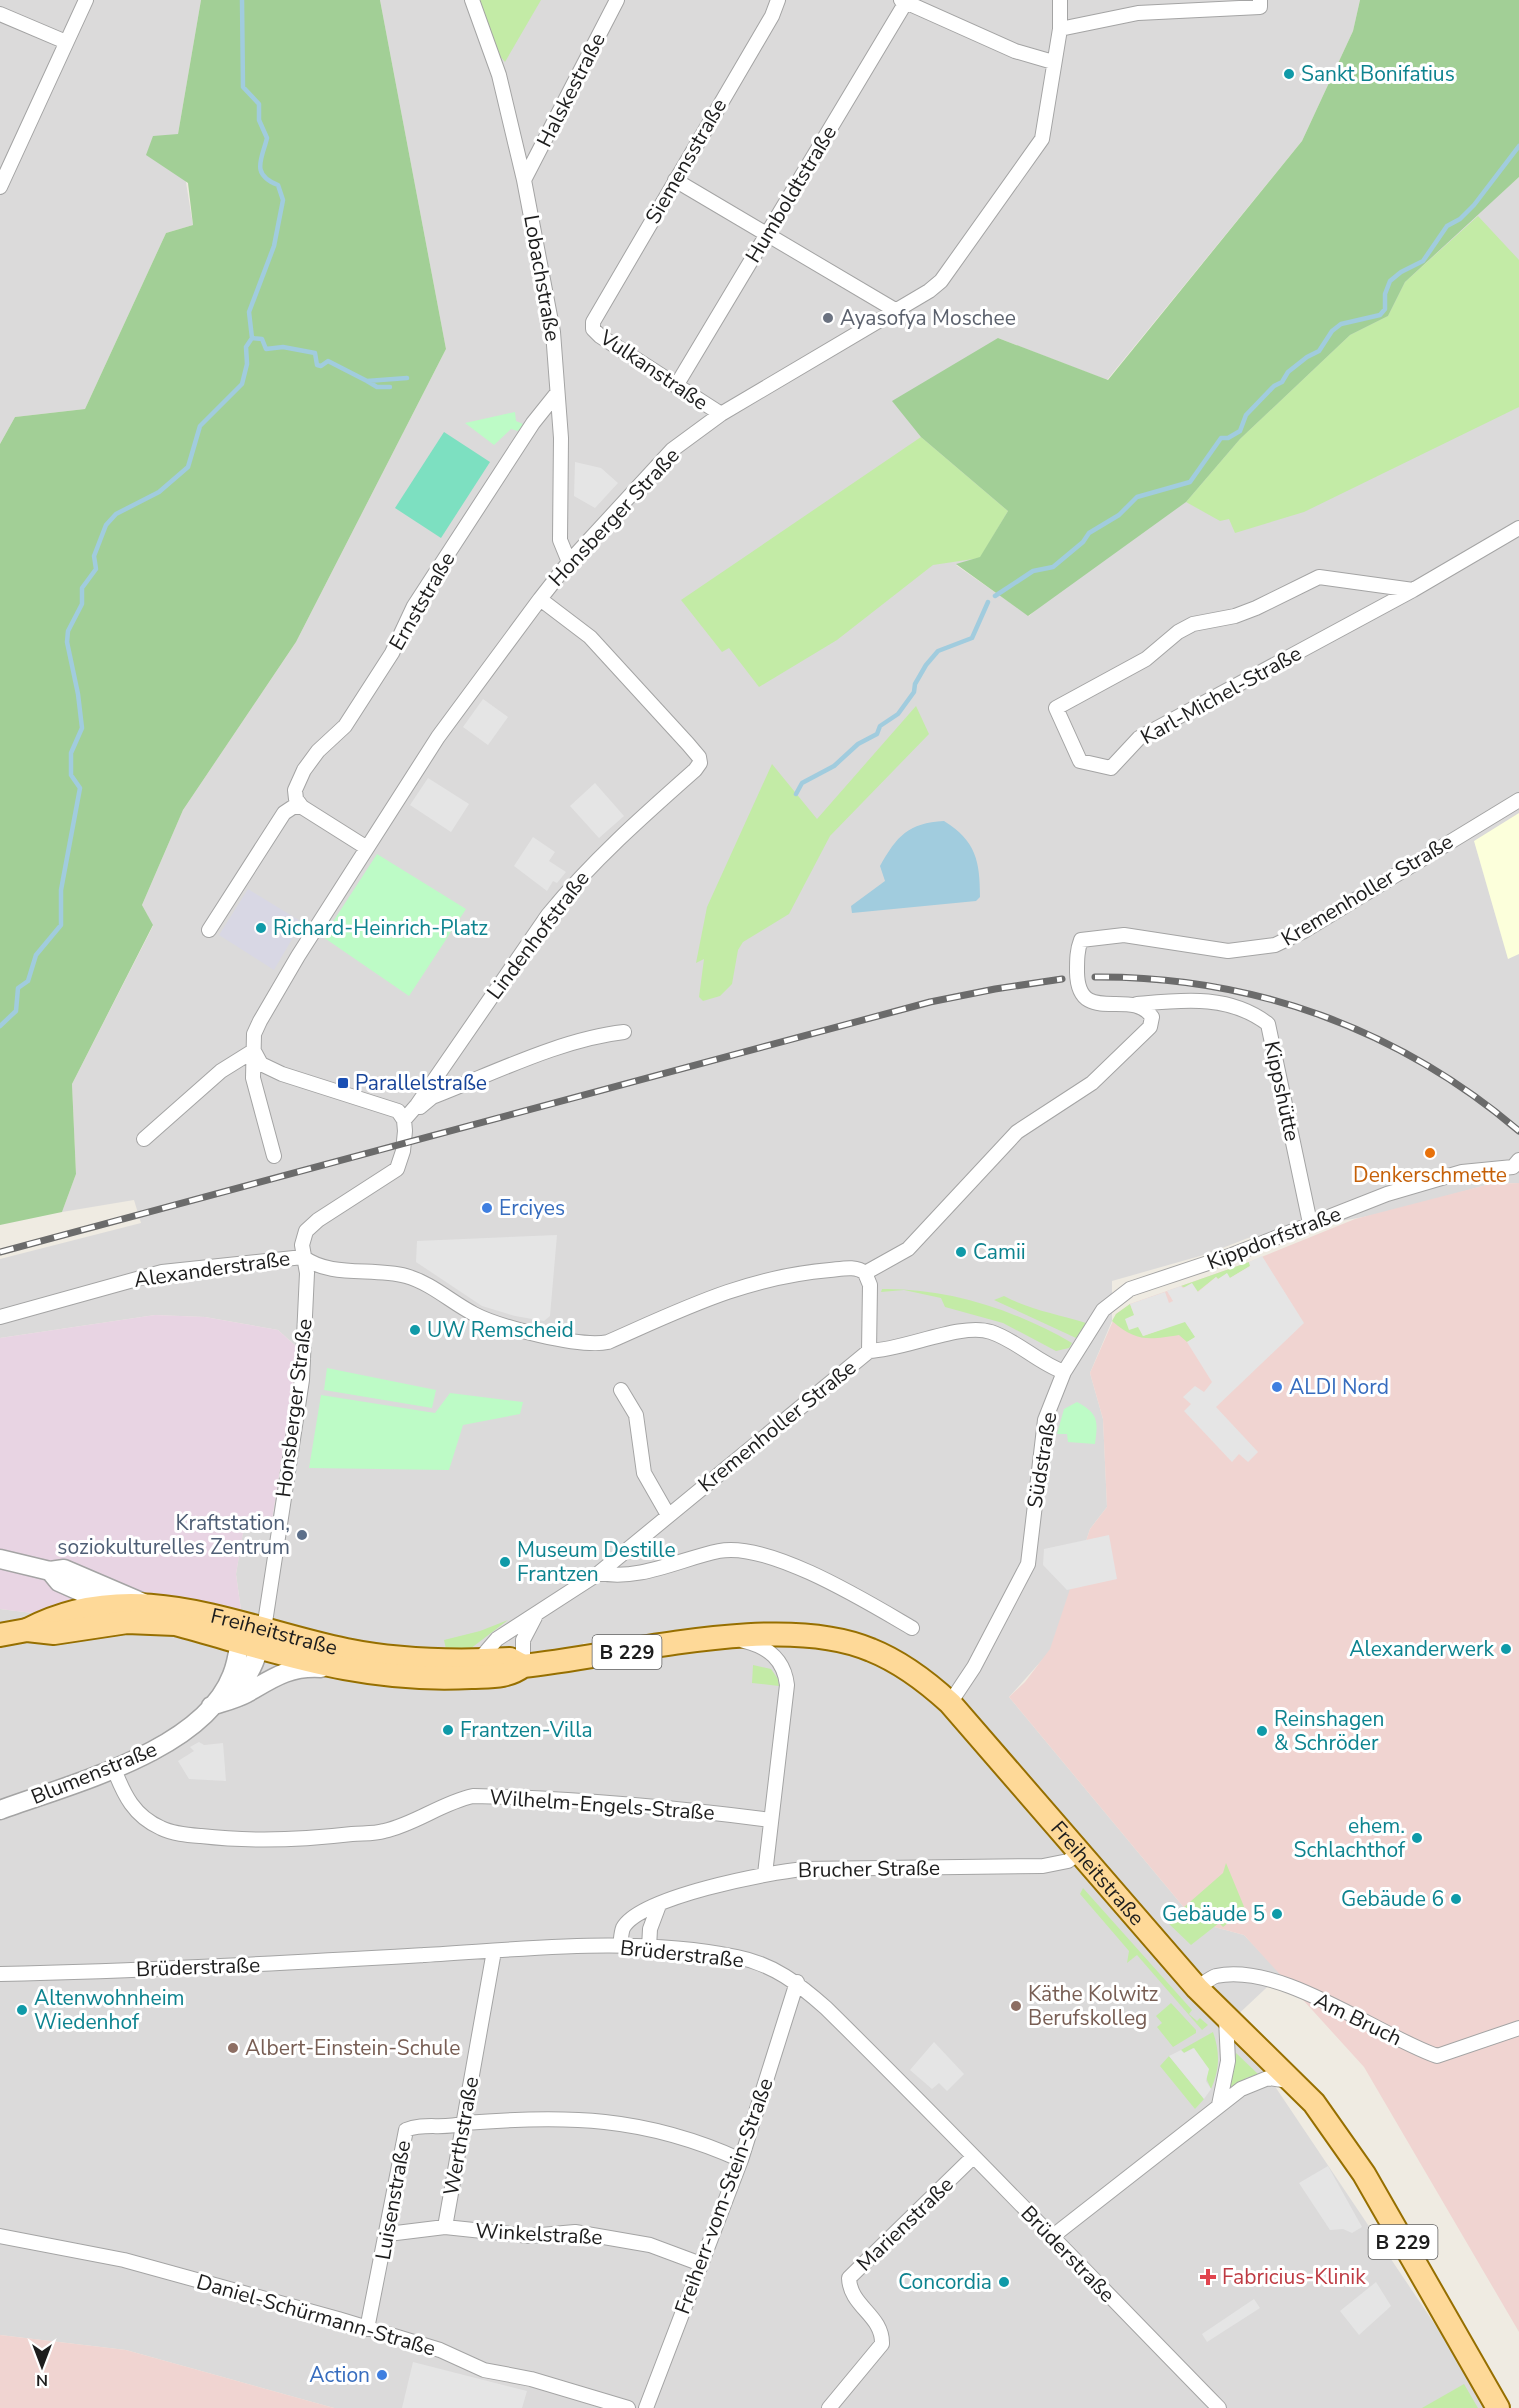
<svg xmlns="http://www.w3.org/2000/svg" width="1519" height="2408" font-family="'Nunito Sans',sans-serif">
	<rect width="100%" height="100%" fill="#efebe2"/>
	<path fill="#dbdada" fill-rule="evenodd" d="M0,0H201L178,134L193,225L166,233L85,409L15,417L0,444Z
		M380,0H1360L1353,31L1302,141L1107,380L998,338L1008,511L980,558L956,565L1029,616L1519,177V1183L1490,1184L1385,1213L1248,1238L1207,1254L1112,1281V1321L1090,1373L1103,1419L1107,1507L1090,1529L1051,1650L1009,1697L1196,1922L1244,1935L1281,1974L1231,2021L1491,2408H334L126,2350L0,2335V1609L245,1639L236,1574L244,1526H271L299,1349L278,1330L205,1317L155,1315L0,1338V1259L141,1223L134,1200L62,1212L76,1174L72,1084L153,926L142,905L183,810L296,642L446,349ZM752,1637L773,1641L583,1644V1643Z"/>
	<path fill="#f0d4d1" d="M1519,1183V2332L1364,2067L1244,1935L1196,1922L1009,1697L1025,1682L1050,1649L1090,1529L1107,1507L1103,1419L1090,1373L1116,1314L1130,1304L1249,1262L1355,1219L1490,1184Z
		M0,2335L126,2350L334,2408H0Z"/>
	<path fill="#e8d4e3" d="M155,1315L205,1317L278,1330L299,1349L271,1526L244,1527L236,1574L245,1639L0,1609V1338Z"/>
	<path fill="#fcffdb" d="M1519,813V954L1508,959L1474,841Z"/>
	<path fill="#c3eba6" d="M479,0H541L505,62L495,50Z
		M1478,216L1519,260V407L1304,512L1235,533L1229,519L1220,521L1186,502L1240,439L1350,335L1388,316L1405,282Z
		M921,437L1008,511L980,558L933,565L837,640L759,687L729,648L722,652L681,600Z
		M916,706L929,734L830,836L789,914L743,942L738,950L732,984L720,996L703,1001L699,997L704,959L696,963L707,907L772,764L817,819Z
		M1249,1262L1250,1266L1230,1278L1218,1279L1216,1277L1197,1292L1181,1286Z
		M882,1289C949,1288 1015,1310 1072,1343L1069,1348L1056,1351L1003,1323L945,1307L941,1298L904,1290L881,1292Z
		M1004,1296C1030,1310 1057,1314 1086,1323L1076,1338L994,1300Z
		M1130,1304L1143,1336L1185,1321L1196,1337L1187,1342L1179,1335C1149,1340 1136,1342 1112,1321L1116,1314Z
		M508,1620L470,1649H446L444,1640L480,1631Z
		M753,1665L771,1669L778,1679L779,1686L752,1683Z
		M1226,1863L1245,1909L1223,1927L1219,1923L1191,1945L1167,1922L1223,1873Z
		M1083,1888L1192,2010L1189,2014L1197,2021L1200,2018L1208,2025L1202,2030L1137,1955L1127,1963L1129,1951L1080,1894Z
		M1171,2003L1196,2030V2033L1173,2047L1157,2027L1162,2023L1156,2016Z
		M1213,2032C1220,2052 1220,2069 1211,2089L1193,2048L1184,2053L1181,2050Z
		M1236,2053L1258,2074L1246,2078L1229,2091Z
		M1169,2056L1204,2099L1195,2109L1160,2066Z
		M1464,2384L1478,2408H1422Z"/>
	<path fill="#a2cf96" d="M201,0H380L446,349L296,642L183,810L142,905L153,925L72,1084L76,1174L62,1212L0,1225V444L15,417L85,409L166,233L193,225L188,183L146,155L153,136L178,134Z
		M1360,0H1519V177L1405,282L1388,316L1350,335L1240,439L1186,502L1028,616L956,564L980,557L1008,511L921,437L892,401L998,338L1108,380L1302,141L1353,31Z"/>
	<path fill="#bdfbc6" d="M515,412L516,421L523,424L518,431L511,429L494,445L465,423Z
		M377,854L466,909L409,996L323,937Z
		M327,1368L436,1390L432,1408L324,1390Z
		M450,1393L523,1402L520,1414L463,1425L449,1470L309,1468L321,1395L435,1413Z
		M1077,1402C1099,1414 1098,1421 1095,1444L1068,1442L1067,1434H1057L1064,1409Z"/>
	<path fill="#7de0c1" d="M444,432L490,462L441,538L395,508Z"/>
	<path fill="#e5e5e5" d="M575,462L601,468L618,483L595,508L574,496Z
		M483,699L508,717L488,745L463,727Z
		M428,778L469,804L451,832L410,805Z
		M595,783L624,816L599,838L570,806Z
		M533,837L555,852L549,861L566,872L557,883L553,881L547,891L514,866Z
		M557,1235L550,1316L544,1321L515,1316L482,1306L416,1262L417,1241Z
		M1262,1256L1304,1323L1216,1407L1258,1452L1248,1462L1239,1454L1232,1462L1184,1411L1191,1404L1183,1397L1195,1386L1204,1392L1212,1382L1187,1342L1195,1337L1185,1322L1143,1336L1138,1327L1129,1330L1125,1319L1134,1315L1130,1304L1165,1292L1169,1303L1173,1301L1167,1291L1181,1286L1183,1288L1192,1283L1198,1292L1216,1277L1218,1279L1227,1273L1230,1278L1250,1266L1249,1262Z
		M1109,1535L1117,1579L1067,1590L1043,1565L1044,1549Z
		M199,1742L204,1745L223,1743L226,1781L189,1779L178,1761L194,1751L190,1747Z
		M934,2042L964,2074L947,2091L939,2083L932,2089L910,2070Z
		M1194,2048L1209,2069L1206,2081L1211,2089L1204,2099L1169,2056L1181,2050L1184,2053Z
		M1328,2166L1362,2227L1352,2233L1343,2229L1330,2230L1299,2183Z
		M1376,2282L1391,2306L1359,2335L1340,2311Z
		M1254,2299L1260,2308L1207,2342L1202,2334Z
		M413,2362L527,2391L522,2408H402Z"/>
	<path fill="#d8d7e4" d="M248,889L302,922L274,970L219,935Z"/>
	<path fill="#a1ccde" d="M944,821C976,841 980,861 980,897L976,901L852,913L851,906L885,881L880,866C897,836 908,823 944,821Z"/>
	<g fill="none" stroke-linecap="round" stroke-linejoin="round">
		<path stroke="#a1ccde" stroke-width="4.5" d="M252,338L262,339L266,349L283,347L315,353L317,365L321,366L328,361L367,381L407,378
			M367,381L377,387H390
			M995,596L1033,571L1053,567L1083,542L1089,533L1119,515L1137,497L1190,482L1221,438H1228L1240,431L1246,415L1274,386L1282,382L1288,372L1307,357L1319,351L1332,331L1341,324L1380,315L1385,309V294L1390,281L1401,272L1423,261L1447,226L1460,219L1474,205L1519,146
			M796,794L802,783L834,766L858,744L877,734L880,726L898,714L914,692L915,684L926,665L938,651L972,638L988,602
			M0,1026L16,1011L18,988L28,981L36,955L61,925V890L80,788L71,775V753L82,728L78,694L67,642L68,631L82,604V588L96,569L94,556L106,525L116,514L159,492L188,467L200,426L242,384L247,364L246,347L252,338L249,312L274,246L283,200L278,185C250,174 262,159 267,138L259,120V104L243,87L242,0"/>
		<g stroke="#a4a4a4" stroke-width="16">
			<path id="minor" d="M472,0L499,75L524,180L553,332L561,438L560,540L569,562
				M901,0L1015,51L1053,62
				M0,14L66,42
				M1060,29L1138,13L1260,7V0
				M524,180L617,0
				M675,180L895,310
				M0,187L86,0
				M676,386L906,2
				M721,414L600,336L593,329V322L772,16L778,0
				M1413,590L1319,577L1256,608L1235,616L1193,624L1178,632L1146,659L1056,708L1080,761L1111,768L1139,738L1413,590L1519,528
				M367,848L302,807L296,799L295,790L304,770L318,751L345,726L392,653L414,606L533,423L557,393
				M209,930L284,813L293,807H302
				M1137,1004C1182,1000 1229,994 1268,1024L1310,1223
				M254,1051L261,1064L282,1074L398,1111L404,1120L405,1131L403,1151L397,1169L318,1220L306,1231L302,1245L307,1273L302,1380L264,1629
				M420,1107L432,1097C492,1074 561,1039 624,1032
				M404,1120L417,1105L548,915C592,861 643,816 695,770L700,763L699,757L688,744L590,637L540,599
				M144,1139L221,1071L253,1051
				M274,1156L253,1078L254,1034L260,1021L298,956L438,737L540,599L569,562L672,450L721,414L929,291L941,281L1042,139L1060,29V0
				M865,1273L908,1249L1017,1132L1092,1083L1150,1027L1152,1017C1132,986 1078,1028 1077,972C1077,960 1077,950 1081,940L1124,935L1228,951L1275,945L1304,931L1519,800
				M0,1317L162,1272L303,1257C331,1278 372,1267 406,1276C431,1283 451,1302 474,1314C499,1327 580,1348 608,1342C683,1309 746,1277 830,1270C841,1269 856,1265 865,1273L870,1285L869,1351L599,1573L497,1639L478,1661
				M869,1351C905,1350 961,1322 991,1332C1018,1341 1038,1363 1064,1372
				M621,1390L636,1415L644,1473L668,1515
				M599,1573C640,1581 680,1559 719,1551C769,1541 869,1603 912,1628
				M744,1641C769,1647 784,1660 787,1685L765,1874
				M523,1666V1640L535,1617
				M950,1703L974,1667L1028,1564L1045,1420L1064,1372L1103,1310L1130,1289L1232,1255L1387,1194L1462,1172L1513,1167L1519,1160
				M114,1769C124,1795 134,1816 161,1828C173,1834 188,1835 201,1836C253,1842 301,1840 352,1834C363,1833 374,1834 384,1831C416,1824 441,1803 473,1796C574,1798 671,1807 771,1820
				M620,1946C621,1941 621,1933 623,1928C639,1897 770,1872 804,1869L1043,1866L1068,1861L1081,1851
				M649,1948L650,1929L659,1905
				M0,1974C142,1971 283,1963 425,1955C528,1949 635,1936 737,1957C773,1964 799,1984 826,2008C959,2139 1088,2274 1219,2408
				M1197,1988C1203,1984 1210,1978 1216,1976C1281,1962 1375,2034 1437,2056L1519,2028
				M1219,2105L1228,2061L1226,2018
				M445,2227L494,1951
				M388,2234L445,2227L530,2236L575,2232L650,2245L701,2264
				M0,2236L124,2260L338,2319L440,2350L484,2370L531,2379L628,2408
				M1053,2236L1241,2089L1268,2078L1289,2081
				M367,2329L406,2130C424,2122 445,2130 464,2123C567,2115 644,2116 741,2160
				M646,2408L741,2160L797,1982
				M829,2408L882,2344C883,2315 850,2307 849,2278L973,2157"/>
		</g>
		<g stroke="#a4a4a4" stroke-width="21">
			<path id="tertiary" d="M0,1559L50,1571L64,1569L148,1605
				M50,1571L59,1582L113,1606
				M230,1693C247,1680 253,1668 259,1648
				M211,1706C223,1702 236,1699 247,1693C273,1678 289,1666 321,1668
				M0,1810C70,1784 203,1751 232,1675C238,1661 239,1644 242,1630"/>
		</g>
		<g stroke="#966f00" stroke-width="26">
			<g id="primary">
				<path id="s1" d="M27,1630C135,1573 239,1628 346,1650C400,1661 455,1662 510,1659L523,1666"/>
				<path id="s2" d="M0,1635L27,1630L54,1633L127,1622L175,1624C279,1652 360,1683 471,1677C490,1676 507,1678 523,1666C620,1656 781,1611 871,1650C901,1662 926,1681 950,1703L1197,1988L1314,2103L1364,2174L1498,2408"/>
			</g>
		</g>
		<use href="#minor" stroke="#fff" stroke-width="14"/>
		<use href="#tertiary" stroke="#fff" stroke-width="18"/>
		<use href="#primary" stroke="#fed998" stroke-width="22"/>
		<g stroke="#6b6b6b" stroke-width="7">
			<path id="rail" d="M1095,977C1253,976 1399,1029 1519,1131
				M0,1252L930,1002L995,989L1062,979"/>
		</g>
		<use href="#rail" stroke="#fff" stroke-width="4.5" stroke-dasharray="14" stroke-linecap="butt"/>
	</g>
	<g fill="#0f9aa8" stroke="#fff" stroke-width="2">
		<circle cx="1289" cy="74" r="6"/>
		<circle cx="261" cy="928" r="6"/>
		<circle cx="961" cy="1252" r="6"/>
		<circle cx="415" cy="1330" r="6"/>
		<circle cx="505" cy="1562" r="6"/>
		<circle cx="1506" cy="1649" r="6"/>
		<circle cx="448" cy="1730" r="6"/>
		<circle cx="1262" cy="1731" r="6"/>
		<circle cx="1417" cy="1838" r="6"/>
		<circle cx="1456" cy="1899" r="6"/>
		<circle cx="1277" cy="1914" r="6"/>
		<circle cx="22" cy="2010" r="6"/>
		<circle cx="1004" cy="2282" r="6"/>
	</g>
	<circle fill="#6b7280" stroke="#fff" stroke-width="2" cx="828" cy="318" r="6"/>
	<rect fill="#1a4fb4" stroke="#fff" stroke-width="2" x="337" y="1077" width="12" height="12" rx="3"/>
	<circle fill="#e8710a" stroke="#fff" stroke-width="2" cx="1430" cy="1153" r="6"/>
	<g fill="#3f7fe0" stroke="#fff" stroke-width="2">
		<circle cx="487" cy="1208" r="6"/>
		<circle cx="1277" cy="1387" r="6"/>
		<circle cx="382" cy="2375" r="6"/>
	</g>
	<circle fill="#5c6f8a" stroke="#fff" stroke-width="2" cx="302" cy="1535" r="6"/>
	<g fill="#8d6e63" stroke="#fff" stroke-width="2">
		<circle cx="1016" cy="2006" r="6"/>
		<circle cx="233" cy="2048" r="6"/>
	</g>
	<path fill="#e0444e" stroke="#fff" stroke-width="2" d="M1205 2268h6v6h6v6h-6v6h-6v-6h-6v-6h6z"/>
	<g text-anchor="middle" stroke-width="6" stroke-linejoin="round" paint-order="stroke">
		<g fill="#fff" stroke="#616161" stroke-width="1.5">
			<rect x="592.5" y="1635" width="69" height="34" rx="4.5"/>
			<rect x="1368.5" y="2225" width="69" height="34" rx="4.5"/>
		</g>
		<g font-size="20" font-weight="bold" fill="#1d1d1d">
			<text x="627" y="1659">B 229</text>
			<text x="1403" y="2249">B 229</text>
		</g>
		<g font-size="21" fill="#0d838f" stroke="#fff" text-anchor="start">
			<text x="1301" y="81">Sankt Bonifatius</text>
			<text x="273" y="935">Richard-Heinrich-Platz</text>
			<text x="973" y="1259">Camii</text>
			<text x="427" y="1337">UW Remscheid</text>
			<text x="517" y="1557">Museum Destille<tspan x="517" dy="24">Frantzen</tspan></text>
			<text x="1494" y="1656" text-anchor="end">Alexanderwerk</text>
			<text x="1274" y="1726">Reinshagen<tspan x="1274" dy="24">&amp; Schröder</tspan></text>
			<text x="460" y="1737">Frantzen-Villa</text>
			<text x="1405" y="1833" text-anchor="end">ehem.<tspan x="1405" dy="24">Schlachthof</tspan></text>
			<text x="1444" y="1906" text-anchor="end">Gebäude 6</text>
			<text x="1265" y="1921" text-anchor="end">Gebäude 5</text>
			<text x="34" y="2005">Altenwohnheim<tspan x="34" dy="24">Wiedenhof</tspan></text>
			<text x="992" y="2289" text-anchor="end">Concordia</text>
		</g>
		<g font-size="21" fill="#1d1d1d" stroke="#fff">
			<text transform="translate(571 90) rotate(-63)" y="7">Halskestraße</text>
			<text transform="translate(686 161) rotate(-60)" y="7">Siemensstraße</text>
			<text transform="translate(791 194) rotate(-59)" y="7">Humboldtstraße</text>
			<text transform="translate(542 278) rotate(80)" y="7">Lobachstraße</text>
			<text transform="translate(654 370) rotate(34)" y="7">Vulkanstraße</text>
			<text transform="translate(614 517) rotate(-47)" y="7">Honsberger Straße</text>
			<text transform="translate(422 601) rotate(-60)" y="7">Ernststraße</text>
			<text transform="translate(1221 695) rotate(-29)" y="7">Karl-Michel-Straße</text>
			<text transform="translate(1367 890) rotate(-31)" y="7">Kremenholler Straße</text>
			<text transform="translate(538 935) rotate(-53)" y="7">Lindenhofstraße</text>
			<text transform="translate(1282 1091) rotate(78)" y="7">Kippshütte</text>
			<text transform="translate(1274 1238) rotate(-21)" y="7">Kippdorfstraße</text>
			<text transform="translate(212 1269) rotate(-8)" y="7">Alexanderstraße</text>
			<text transform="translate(294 1408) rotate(-83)" y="7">Honsberger Straße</text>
			<text transform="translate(777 1426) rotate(-39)" y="7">Kremenholler Straße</text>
			<text transform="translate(1042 1460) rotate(-81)" y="7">Südstraße</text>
			<text dy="7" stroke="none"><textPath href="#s1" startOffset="254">Freiheitstraße</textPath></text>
			<text transform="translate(94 1773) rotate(-22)" y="7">Blumenstraße</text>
			<text transform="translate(602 1805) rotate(4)" y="7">Wilhelm-Engels-Straße</text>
			<text transform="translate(869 1869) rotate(-1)" y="7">Brucher Straße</text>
			<text dy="7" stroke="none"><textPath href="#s2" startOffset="1206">Freiheitstraße</textPath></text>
			<text transform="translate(682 1954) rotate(6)" y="7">Brüderstraße</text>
			<text transform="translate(198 1967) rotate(-2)" y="7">Brüderstraße</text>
			<text transform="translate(1358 2019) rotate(26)" y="7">Am Bruch</text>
			<text transform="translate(461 2136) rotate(-80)" y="7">Werthstraße</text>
			<text transform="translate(724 2196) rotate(-70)" y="7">Freiherr-vom-Stein-Straße</text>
			<text transform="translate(393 2200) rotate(-80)" y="7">Luisenstraße</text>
			<text transform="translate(905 2224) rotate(-44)" y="7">Marienstraße</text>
			<text transform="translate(539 2234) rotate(3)" y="7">Winkelstraße</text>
			<text transform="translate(1068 2254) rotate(46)" y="7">Brüderstraße</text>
			<text transform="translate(316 2315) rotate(16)" y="7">Daniel-Schürmann-Straße</text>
		</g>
		<g font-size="21" fill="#5b616d" stroke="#fff" text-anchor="start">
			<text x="840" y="325">Ayasofya Moschee</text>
		</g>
		<g font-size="21" fill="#164399" stroke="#fff" text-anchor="start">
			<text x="355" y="1090">Parallelstraße</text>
		</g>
		<g font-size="21" fill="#c56008" stroke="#fff">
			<text x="1430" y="1182">Denkerschmette</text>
		</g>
		<g font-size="21" fill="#366cbe" stroke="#fff" text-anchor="start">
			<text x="499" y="1215">Erciyes</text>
			<text x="1289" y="1394">ALDI Nord</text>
			<text x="370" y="2382" text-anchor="end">Action</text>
		</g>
		<g font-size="21" fill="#4e5e75" stroke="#fff" text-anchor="end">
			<text x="290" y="1530">Kraftstation,<tspan x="290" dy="24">soziokulturelles Zentrum</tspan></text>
		</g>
		<g font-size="21" fill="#785e54" stroke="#fff" text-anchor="start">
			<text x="1028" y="2001">Käthe Kolwitz<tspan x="1028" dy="24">Berufskolleg</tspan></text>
			<text x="245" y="2055">Albert-Einstein-Schule</text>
		</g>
		<g font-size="21" fill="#be3a42" stroke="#fff" text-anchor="start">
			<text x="1222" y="2284">Fabricius-Klinik</text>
		</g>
	</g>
	<g transform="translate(42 2366) rotate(180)" stroke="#ffffff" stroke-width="4.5" paint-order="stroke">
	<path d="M0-4.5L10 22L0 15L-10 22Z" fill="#1d1d1d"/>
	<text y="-9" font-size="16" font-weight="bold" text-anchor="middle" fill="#1d1d1d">N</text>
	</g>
</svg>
